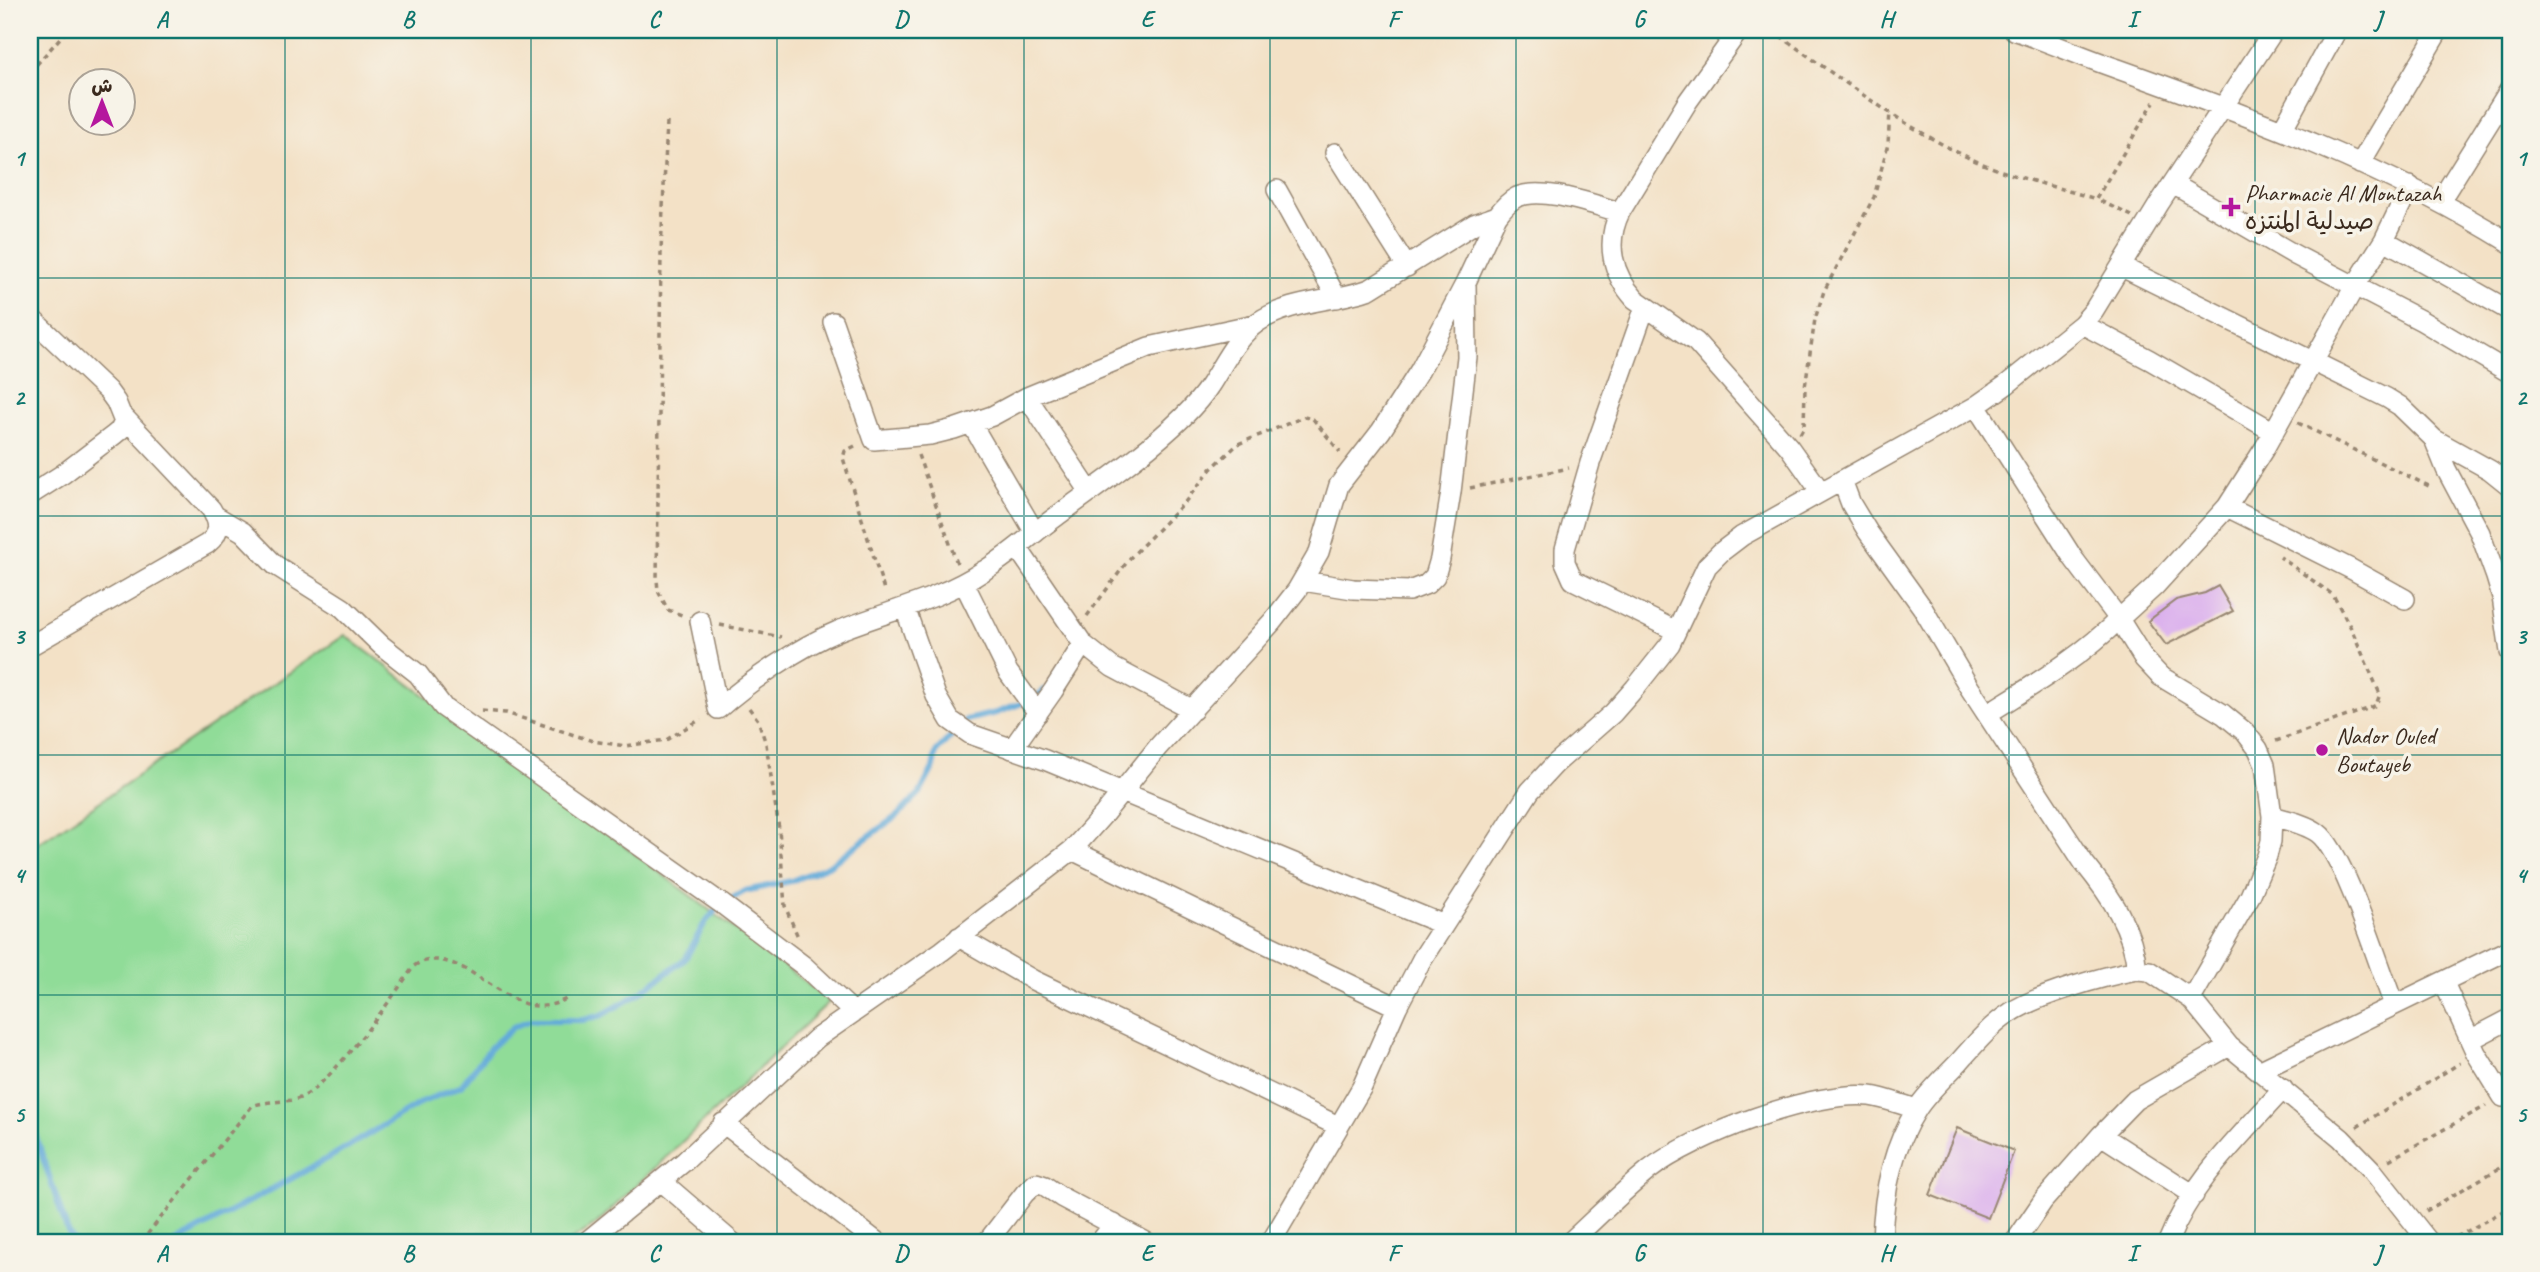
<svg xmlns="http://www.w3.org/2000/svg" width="2540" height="1272" font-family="Caveat,'Playpen Sans Arabic',sans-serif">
	<rect width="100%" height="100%" fill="#f7f3e8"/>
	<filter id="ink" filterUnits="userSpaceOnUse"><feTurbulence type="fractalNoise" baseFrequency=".0143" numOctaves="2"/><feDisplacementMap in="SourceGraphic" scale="14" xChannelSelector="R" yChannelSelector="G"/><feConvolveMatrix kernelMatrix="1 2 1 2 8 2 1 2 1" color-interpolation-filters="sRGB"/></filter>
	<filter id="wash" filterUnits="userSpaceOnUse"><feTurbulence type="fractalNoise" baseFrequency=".00686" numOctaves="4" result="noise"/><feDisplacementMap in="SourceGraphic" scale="28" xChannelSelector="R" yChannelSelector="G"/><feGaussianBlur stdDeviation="1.57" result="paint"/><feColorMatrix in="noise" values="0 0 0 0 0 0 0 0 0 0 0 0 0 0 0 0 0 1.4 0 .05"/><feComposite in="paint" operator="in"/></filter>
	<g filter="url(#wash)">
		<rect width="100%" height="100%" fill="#f3e1c6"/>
		<path fill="#90dc98" stroke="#66835b" stroke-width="2" d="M345,635L830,1001L595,1225L568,1242H30V849Z"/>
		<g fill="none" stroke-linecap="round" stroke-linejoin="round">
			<path stroke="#62aad9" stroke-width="6" d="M30,1126L36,1137L67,1230L74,1242
				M176,1242L332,1156L422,1102L461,1086L491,1047L513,1027L530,1020H584L602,1015L637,995L685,959L706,921L722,904L745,891L791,881L828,866L897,816L920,793L933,768L936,752L966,720L996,713L1033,699L1045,690"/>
		</g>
		<g id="blocks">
			<path fill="#d8a9ee" d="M2218,586L2233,611L2166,645L2148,621L2176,600L2205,593Z
				M1957,1128L2014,1151L1988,1218L1930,1195Z"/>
		</g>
	</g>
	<g filter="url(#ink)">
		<use href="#blocks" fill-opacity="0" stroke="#978672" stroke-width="2"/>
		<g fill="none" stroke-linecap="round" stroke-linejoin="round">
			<g stroke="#978672" stroke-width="22">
				<path id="street" d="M1739,30L1688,101L1620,212C1605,243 1612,274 1635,299L1696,342L1789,447L1821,492
					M2014,30C2049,42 2083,57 2118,69C2253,117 2388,167 2510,243
					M2282,130L2337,30
					M1335,153L1407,267
					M2360,164L2439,30
					M2173,184L2295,255L2422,321L2510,373
					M1277,190L1337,298
					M2440,201L2510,89
					M2384,240L2510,311
					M2122,267L2387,398L2400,406L2434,439L2446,469L2480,533L2496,577L2502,597L2510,652
					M1645,307L1590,463L1565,549V562L1573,580L1676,631
					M30,317L108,391L116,402L124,422L120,430L114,435L63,474L30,495
					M833,322L874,440L930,435L954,429L992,416L1027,397L1149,347L1255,324
					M2082,324L2150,360L2274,432
					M1027,397L1090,492
					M1976,406L2073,558L2119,619C2080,658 2033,685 1987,714
					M971,423L1035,533
					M2434,439L2490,470L2510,486
					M1842,480L1851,504L1868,532L1922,607L1969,687L2084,863C2110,895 2133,928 2137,970
					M2227,507L2351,569L2405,599
					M214,515L243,532L275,565L343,608L381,645L418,674L443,707L722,904L804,966L853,1012
					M1017,547L1083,644L1112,667L1193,710
					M1303,581L1353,589L1409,591L1427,584L1435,576L1440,559L1451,492L1467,357L1466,283
					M964,583L1008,672L1038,713
					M905,608L936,696L950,720L970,734L1045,760L1444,925
					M700,621L718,709C750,681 799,647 838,631C888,611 940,600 985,570C1011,554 1033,533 1057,516C1100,484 1145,454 1183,417C1192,408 1203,396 1210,385C1225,362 1235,338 1258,322C1291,300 1333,302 1370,289L1474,224L1497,216
					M30,646L207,544C221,533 220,523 211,509L123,416
					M1012,749L1053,691L1083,644
					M2272,816C2286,820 2306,824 2318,833C2344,852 2380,969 2394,1005
					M1072,850L1397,1007
					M959,937L1033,980L1338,1126
					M2444,983L2476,1053L2503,1097L2510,1093
					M2191,999L2250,896L2267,856L2271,841L2272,816L2265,765L2258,749L2245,732L2223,714L2160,676L2144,659L2119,619L2154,587L2227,507L2264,449L2355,286L2384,240L2410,186
					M2470,1040L2510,1019
					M2261,1070L2510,949
					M723,1123L877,1242
					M2101,1135L2194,1195
					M661,1181L732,1242
					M586,1242L685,1161L817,1038L942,951L1072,850L1104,814L1158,747L1272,622L1297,590L1319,552L1339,485L1381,431L1420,370L1466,282L1497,216C1502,209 1509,201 1517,197C1544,186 1593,205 1620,212
					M987,1242L1025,1193L1036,1183L1045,1186L1061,1197L1146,1242
					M1100,1242L1114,1224
					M1271,1242L1362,1087L1397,1007L1422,959L1530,791L1555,764L1613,713L1635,688L1670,644L1707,566L1721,552L1742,536L1976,406L2006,385L2082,324L2094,310L2159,204L2274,30
					M1570,1242C1596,1218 1622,1192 1649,1170C1694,1135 1814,1090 1870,1096C1885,1098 1902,1105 1917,1109
					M1882,1242C1883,1196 1891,1149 1917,1109C1928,1092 1946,1076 1960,1061C1975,1044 1991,1025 2010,1013C2037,995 2104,976 2137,970L2149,971L2191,999L2229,1046L2341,1138L2372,1170L2429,1242
					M2015,1242L2043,1201L2101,1135L2135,1100L2229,1046
					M2168,1242C2191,1182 2241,1136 2283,1089"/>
			</g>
			<path stroke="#978672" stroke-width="3.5" stroke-dasharray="5 5" stroke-linecap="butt" d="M1772,30C1831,72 1895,121 1959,153C2002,175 2050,185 2096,199
				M30,72L67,30
				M667,122L661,250L657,579L658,591L668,610L682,615
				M2132,216L2096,199L2154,102
				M2298,423L2433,488
				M1800,434L1804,427L1805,387L1815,319L1824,291L1874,197L1888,144L1890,111
				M855,446L845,451L843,458L885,593
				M918,455L958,566
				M1470,488L1569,468
				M1087,616L1130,558L1185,502L1211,469L1238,444L1304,417L1313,419L1340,452
				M720,625L781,637
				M749,708L758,720L766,744L779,829L785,906L798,937
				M482,711L506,713L593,741L625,746L666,740L701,719
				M2276,741L2370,708L2376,705L2380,694L2351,628L2333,595L2280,557
				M2357,1127L2460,1063
				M2389,1160L2486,1106
				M2426,1211L2510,1162
				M141,1242L252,1106C268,1100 285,1103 300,1098C329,1087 395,994 414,966C450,942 495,996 529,1005C542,1008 555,1005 566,999
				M2448,1242L2510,1207"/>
			<use href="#street" stroke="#fff" stroke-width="19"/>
		</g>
	</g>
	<path fill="none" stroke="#0f766e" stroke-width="2" stroke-opacity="0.55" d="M285,30V1242M531,30V1242M777,30V1242M1024,30V1242M1270,30V1242M1516,30V1242M1763,30V1242M2009,30V1242M2255,30V1242M30,278H2510M30,516H2510M30,755H2510M30,995H2510"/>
	<g fill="#b5179e" stroke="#f7f3e8" stroke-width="2.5">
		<path d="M2227.5 196.5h7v7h7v7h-7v7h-7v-7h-7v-7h7z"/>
		<circle cx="2322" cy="750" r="7"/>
	</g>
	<g text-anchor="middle" stroke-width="7" stroke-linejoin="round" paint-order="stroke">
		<g font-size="24" fill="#3b2a1e" stroke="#f7f3e8" text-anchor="start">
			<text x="2245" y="201">Pharmacie Al Montazah<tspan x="2245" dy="28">صيدلية المنتزه</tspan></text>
			<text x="2336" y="744">Nador Ouled<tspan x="2336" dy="28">Boutayeb</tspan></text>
		</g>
	</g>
	<rect width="2540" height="1272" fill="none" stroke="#f7f3e8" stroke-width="77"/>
	<g transform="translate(102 102)"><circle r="33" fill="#f7f3e8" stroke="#aca397" stroke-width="2"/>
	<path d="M0-5L12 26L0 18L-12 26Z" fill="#b5179e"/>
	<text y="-10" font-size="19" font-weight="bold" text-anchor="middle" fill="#3b2a1e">ش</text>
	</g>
	<rect x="38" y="38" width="2464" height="1196" fill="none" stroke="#0f766e" stroke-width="2.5"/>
	<g font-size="23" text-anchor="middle" font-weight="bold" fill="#0f766e">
		<text x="162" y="27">A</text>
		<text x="408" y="27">B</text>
		<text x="654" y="27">C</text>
		<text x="901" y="27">D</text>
		<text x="1147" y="27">E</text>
		<text x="1393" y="27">F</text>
		<text x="1639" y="27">G</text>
		<text x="1886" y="27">H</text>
		<text x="2132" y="27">I</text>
		<text x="2378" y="27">J</text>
		<text x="19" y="166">1</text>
		<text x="2521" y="166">1</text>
		<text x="19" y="405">2</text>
		<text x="2521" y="405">2</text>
		<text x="19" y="644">3</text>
		<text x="2521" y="644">3</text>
		<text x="19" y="883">4</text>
		<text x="2521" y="883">4</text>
		<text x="19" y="1122">5</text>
		<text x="2521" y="1122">5</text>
		<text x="162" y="1261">A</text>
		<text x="408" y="1261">B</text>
		<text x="654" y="1261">C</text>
		<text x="901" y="1261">D</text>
		<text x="1147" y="1261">E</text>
		<text x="1393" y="1261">F</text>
		<text x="1639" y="1261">G</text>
		<text x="1886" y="1261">H</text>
		<text x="2132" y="1261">I</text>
		<text x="2378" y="1261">J</text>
	</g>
</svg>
